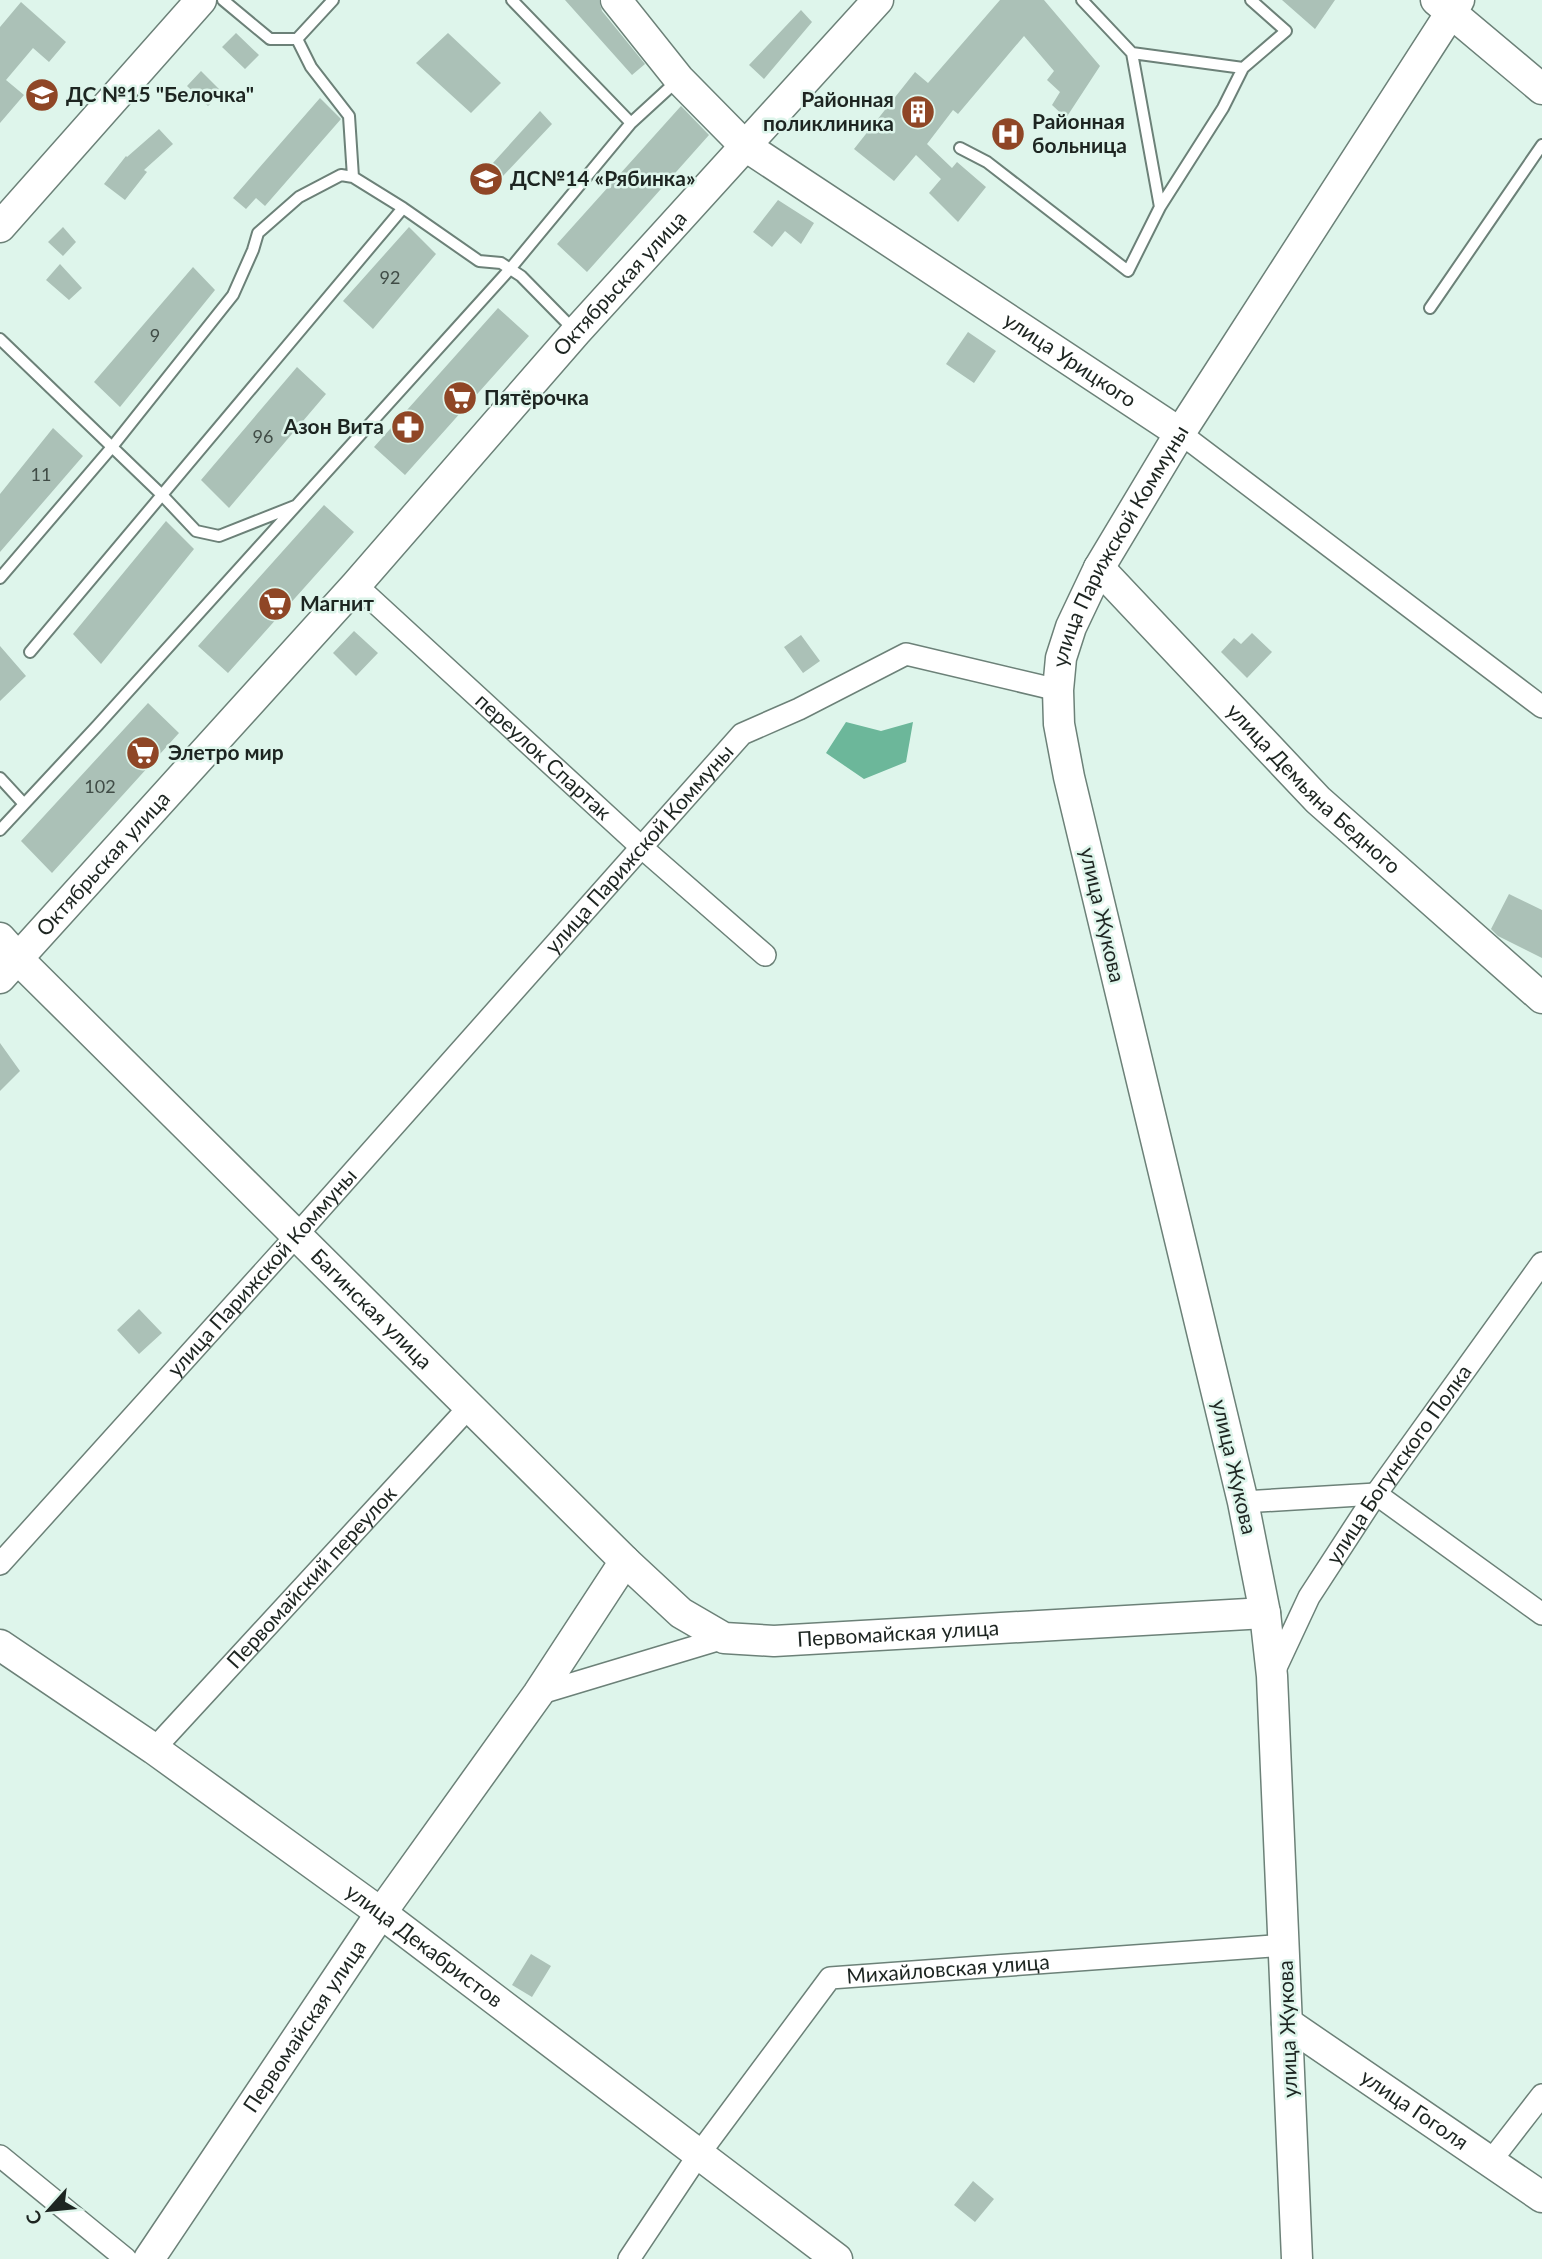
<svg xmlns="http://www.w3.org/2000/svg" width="1542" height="2259" font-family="Lato,sans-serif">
	<rect width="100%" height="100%" fill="#def5eb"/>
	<path fill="#6cb79a" d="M846,722L881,731L913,722L906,762L864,779L826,753Z"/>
	<path fill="#abc1b7" d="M565,0H599L602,11L645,64L632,75Z
		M1000,0H1044L1100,66L1066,118L1052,105L1060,92L1047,80L1054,71L1024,36L958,114L953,110L927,144L952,168L957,162L986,187L958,222L929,193L941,179L916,155L894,181L854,149L915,72L928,83Z
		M1282,0H1335L1315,29Z
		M21,2L66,42L49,62L33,48L6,80L24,95L0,123V27Z
		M801,10L812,22L764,79L749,65Z
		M236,33L259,55L245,69L222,47Z
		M448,33L501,83L471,113L416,63Z
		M201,71L222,92L208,106L187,86Z
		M320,98L341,119L265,206L256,198L246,209L233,198Z
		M681,106L709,135L587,272L557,244Z
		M540,111L552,124L503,176L492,164Z
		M159,129L173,144L144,170L147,172L125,200L104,184L126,156L127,157Z
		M778,200L814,223L801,244L785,231L772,247L753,232Z
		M63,227L76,242L63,256L48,242Z
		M409,227L436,254L373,329L343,301Z
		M60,264L82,288L69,300L46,280Z
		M193,267L215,290L120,407L94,382Z
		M498,308L529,336L405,475L374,447Z
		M968,332L996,351L974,383L946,364Z
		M297,367L326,394L229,508L201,480Z
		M53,428L83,456L0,552V494Z
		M324,505L354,532L228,673L198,646Z
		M166,521L194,549L101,664L73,634Z
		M354,631L378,653L356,676L333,653Z
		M1252,633L1272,652L1247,678L1221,652L1234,638L1241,644Z
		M801,635L820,661L803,673L784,647Z
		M0,646L26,676L0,701Z
		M148,703L179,733L52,873L21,841Z
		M1509,894L1542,910V958L1498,936L1491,929Z
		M0,1043L20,1071L0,1091Z
		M139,1309L162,1333L139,1354L117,1330Z
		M531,1954L551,1966L532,1997L512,1985Z
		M973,2181L994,2199L975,2222L954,2205Z"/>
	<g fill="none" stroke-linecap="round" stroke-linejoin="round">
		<g stroke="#6c8178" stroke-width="14">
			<path id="lane" d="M223,0L270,39H297L333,0
				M512,0L631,123
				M1082,0L1132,53L1243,68L1286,31L1251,0
				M297,39L311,67L349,116L353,177
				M1132,53L1160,207
				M960,148L987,162L1128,271L1160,207L1223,108L1243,68
				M1430,308L1542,145
				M0,339L163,496L196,531L219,536L295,506
				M0,578L112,447L233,295L253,250L258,233L299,197L341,175L353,177L403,208L479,261L501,263L521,276L574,330
				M30,652L403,208
				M0,778L24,804
				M0,830L97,726L510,269L631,123L679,79"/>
		</g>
		<g stroke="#6c8178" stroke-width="24">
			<g id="street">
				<path d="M1180,433L1542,707"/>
				<path id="s1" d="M356,585L640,846L765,955"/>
				<path d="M1243,1502L1376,1494L1542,1614"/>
				<path id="s2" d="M0,1564L296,1236L742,734L799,709L906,654L1058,690"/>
				<path id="s3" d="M1273,1674L1309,1597L1376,1494L1542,1263"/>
				<path d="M538,1694L724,1638"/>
				<path id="s4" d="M154,1749L470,1406"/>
				<path d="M0,2156L126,2259"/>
				<path d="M1490,2162L1542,2095"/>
				<path id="s5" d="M629,2259L699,2154L830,1978L1285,1945"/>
			</g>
		</g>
		<g stroke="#6c8178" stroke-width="33">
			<g id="secondary">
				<path id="s6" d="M616,0L679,79L744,145L1180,433"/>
				<path d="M1436,0L1542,89"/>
				<path d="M0,227L201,0"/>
				<path id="s7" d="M1099,568L1318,800L1542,998"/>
				<path id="s8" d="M0,938L28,969L625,1561L681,1613L724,1638L774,1641L1265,1613"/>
				<path id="s9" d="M0,978L356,585L576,332L878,0"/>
				<path id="s10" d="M0,1645L154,1749L381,1913L837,2259"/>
				<path id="s11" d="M1287,2023L1542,2197"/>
				<path id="s12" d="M149,2259L381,1913L538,1694L625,1561"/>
				<path id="s13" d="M1297,2259L1272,1676L1265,1613L1243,1502L1069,777L1059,724L1058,690L1061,658L1071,627L1099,568L1180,433L1459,0"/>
			</g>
		</g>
		<use href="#lane" stroke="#fff" stroke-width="10"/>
		<use href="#street" stroke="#fff" stroke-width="21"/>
		<use href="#secondary" stroke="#fff" stroke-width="30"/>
	</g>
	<defs>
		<g id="school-disc" transform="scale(1.75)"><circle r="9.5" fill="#8f4626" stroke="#def5eb"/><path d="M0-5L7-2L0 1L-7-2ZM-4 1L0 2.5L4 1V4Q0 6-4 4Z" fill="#fff"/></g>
		<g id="building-disc" transform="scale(1.75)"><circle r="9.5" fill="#8f4626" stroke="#def5eb"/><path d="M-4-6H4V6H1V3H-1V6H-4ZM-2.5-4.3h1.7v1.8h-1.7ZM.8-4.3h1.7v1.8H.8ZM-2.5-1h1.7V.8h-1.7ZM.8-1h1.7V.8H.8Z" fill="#fff"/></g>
		<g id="hospital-disc" transform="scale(1.75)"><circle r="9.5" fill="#8f4626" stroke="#def5eb"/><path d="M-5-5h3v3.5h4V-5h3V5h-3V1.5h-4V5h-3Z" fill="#fff"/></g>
		<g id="supermarket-disc" transform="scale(1.75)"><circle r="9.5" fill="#8f4626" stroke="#def5eb"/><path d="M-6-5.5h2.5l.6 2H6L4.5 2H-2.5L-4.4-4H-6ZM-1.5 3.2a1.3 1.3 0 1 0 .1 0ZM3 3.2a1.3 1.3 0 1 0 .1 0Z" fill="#fff"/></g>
		<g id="pharmacy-disc" transform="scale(1.75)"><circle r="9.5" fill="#8f4626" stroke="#def5eb"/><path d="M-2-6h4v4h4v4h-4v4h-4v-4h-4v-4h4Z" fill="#fff"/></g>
	</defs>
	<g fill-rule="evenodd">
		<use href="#school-disc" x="42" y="95"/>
		<use href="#building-disc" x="918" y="112"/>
		<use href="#hospital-disc" x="1008" y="134"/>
		<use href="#school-disc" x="486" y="179"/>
		<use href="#supermarket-disc" x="460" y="398"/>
		<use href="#pharmacy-disc" x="408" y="427"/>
		<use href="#supermarket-disc" x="275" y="604"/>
		<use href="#supermarket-disc" x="143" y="753"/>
	</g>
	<g text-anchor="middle" stroke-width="5" stroke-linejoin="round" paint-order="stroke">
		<g font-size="18" fill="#404c46">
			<text x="390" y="284">92</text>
			<text x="155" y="342">9</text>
			<text x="263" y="443">96</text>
			<text x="41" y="481">11</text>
			<text x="100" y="793">102</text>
		</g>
		<g font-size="21" font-weight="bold" fill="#1d2521" stroke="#def5eb" text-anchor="start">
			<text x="66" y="102">ДС №15 "Белочка"</text>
			<text x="894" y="107" text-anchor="end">Районная<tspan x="894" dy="24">поликлиника</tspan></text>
			<text x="1032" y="129">Районная<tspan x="1032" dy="24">больница</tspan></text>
			<text x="510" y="186">ДС№14 «Рябинка»</text>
			<text x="484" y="405">Пятёрочка</text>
			<text x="384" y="434" text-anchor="end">Азон Вита</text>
			<text x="300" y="611">Магнит</text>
			<text x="168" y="760">Элетро мир</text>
		</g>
		<g font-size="21" fill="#1d2521" stroke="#def5eb">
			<text dy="7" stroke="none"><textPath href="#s9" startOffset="931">Октябрьская улица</textPath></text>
			<text dy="7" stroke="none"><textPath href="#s6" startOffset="584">улица Урицкого</textPath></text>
			<text dy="7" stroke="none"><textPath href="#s13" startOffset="1752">улица Парижской Коммуны</textPath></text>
			<text dy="7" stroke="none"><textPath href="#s1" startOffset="254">переулок Спартак</textPath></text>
			<text dy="7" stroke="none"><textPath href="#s7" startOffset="308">улица Демьяна Бедного</textPath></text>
			<text dy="7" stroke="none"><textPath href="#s2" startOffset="959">улица Парижской Коммуны</textPath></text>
			<text dy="7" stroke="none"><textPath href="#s9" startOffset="154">Октябрьская улица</textPath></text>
			<text transform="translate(1102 915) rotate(77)" y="7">улица Жукова</text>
			<text dy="7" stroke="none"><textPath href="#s2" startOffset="392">улица Парижской Коммуны</textPath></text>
			<text dy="7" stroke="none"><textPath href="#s8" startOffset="525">Багинская улица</textPath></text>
			<text dy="7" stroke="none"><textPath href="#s3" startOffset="245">улица Богунского Полка</textPath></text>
			<text transform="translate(1234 1467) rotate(77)" y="7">улица Жукова</text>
			<text dy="7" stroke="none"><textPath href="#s4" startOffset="233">Первомайский переулок</textPath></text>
			<text dy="7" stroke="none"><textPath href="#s8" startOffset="1183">Первомайская улица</textPath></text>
			<text dy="7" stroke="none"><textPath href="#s10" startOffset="520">улица Декабристов</textPath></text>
			<text dy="7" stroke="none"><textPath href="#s5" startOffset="464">Михайловская улица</textPath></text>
			<text dy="7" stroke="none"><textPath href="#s12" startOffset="280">Первомайская улица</textPath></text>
			<text transform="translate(1288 2029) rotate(-92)" y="7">улица Жукова</text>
			<text dy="7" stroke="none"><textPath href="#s11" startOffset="154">улица Гоголя</textPath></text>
		</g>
	</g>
	<g transform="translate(49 2210) rotate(243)" stroke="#def5eb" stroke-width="5" paint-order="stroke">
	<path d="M0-5L12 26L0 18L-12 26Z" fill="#1d2521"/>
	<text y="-10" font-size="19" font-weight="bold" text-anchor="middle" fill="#1d2521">С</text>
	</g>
</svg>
